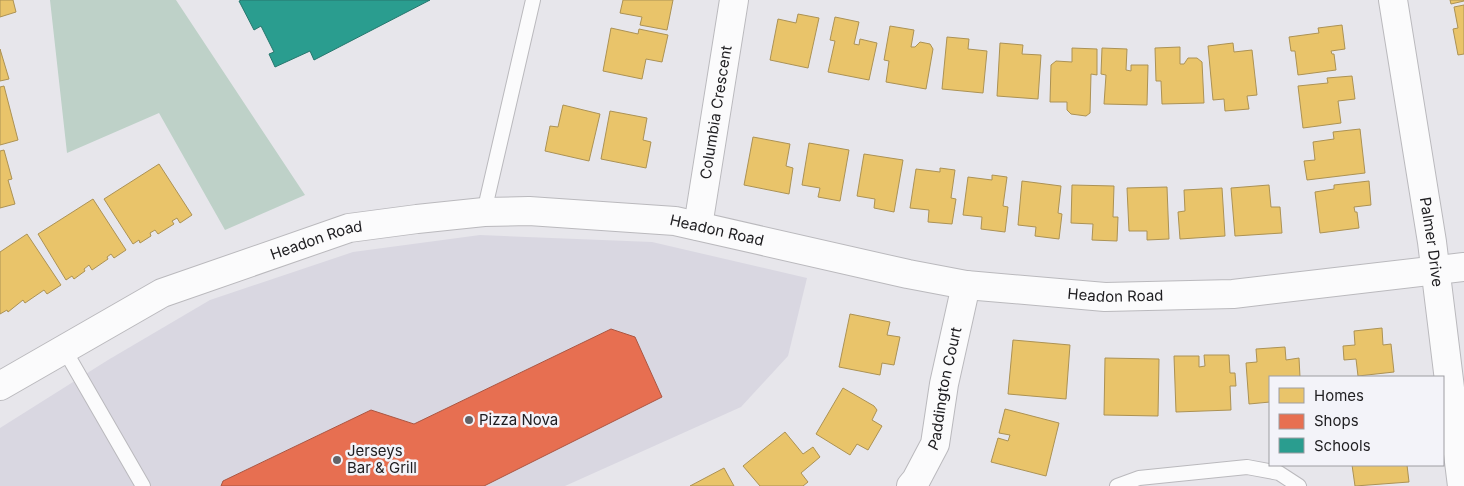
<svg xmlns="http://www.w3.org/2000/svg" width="1464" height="486" font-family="Inter,sans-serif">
	<rect width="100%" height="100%" fill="#e7e6eb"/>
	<path fill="#d9d7e1" d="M480,235L652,242L807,278L788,356L741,407L565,486H0V428L108,360L210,300L353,252Z"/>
	<path fill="#bed1c8" d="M50,0H176L305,195L225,230L159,113L67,153Z"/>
	<path fill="#e9c46a" stroke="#ac9254" d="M0,0H13L16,12L0,17Z
		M623,0H673L667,30L640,25L642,17L620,13Z
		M1450,0H1464V1L1451,4Z
		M1464,5V54L1458,55L1453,29L1458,28L1454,7Z
		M798,14L819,18L808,68L770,60L778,19L796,23Z
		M835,17L859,22L854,44L859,45L860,39L877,43L869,80L828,72L835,41L830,40Z
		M1342,25L1345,49L1331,51L1332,54H1334L1336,70L1298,75L1295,51H1291L1289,37L1319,33L1318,28Z
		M890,26L914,30L911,47H915L920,42L930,44L933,49L926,89L886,82L889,61L884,60Z
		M611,28L638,34L639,29L668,35L662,62L646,59L642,79L603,71Z
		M947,37L969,39L968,49L987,51L983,93L942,89Z
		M1000,43L1023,45L1022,54L1041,55L1038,99L997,96Z
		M1233,43L1234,52L1252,50L1257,95L1247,96L1249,109L1225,111L1224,99L1213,100L1208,46Z
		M1180,47V64H1184L1188,58H1197L1202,62L1204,103L1162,104L1161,81H1156L1155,48Z
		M1072,48L1097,49V75L1091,74L1090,113L1086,116L1071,114L1067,110V102H1050L1051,65L1056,61L1072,62Z
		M1102,48L1127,49L1126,70L1131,71V65H1148L1147,105L1104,104L1106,75L1101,74Z
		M0,49L9,79L0,81Z
		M1352,76L1355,99L1338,101L1341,123L1303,128L1298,86L1328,83L1327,78Z
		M4,86L18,140L0,145V87Z
		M563,105L600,114L589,161L545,151L550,126L558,127Z
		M610,111L647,118L643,140L651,142L646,168L601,159Z
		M1360,129L1365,173L1307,180L1304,161L1315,160L1313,142L1334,139L1333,132Z
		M753,137L790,144L786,166L793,168L789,194L744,185Z
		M809,143L849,150L840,201L818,197L820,188L802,185Z
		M4,150L12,179L8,180L15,204L0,208V151Z
		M864,154L903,160L894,212L874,208L875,199L857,196Z
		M159,164L192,215L180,223L177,218L172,221L174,224L158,234L155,230L150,233L151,236L140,243L139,240L133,244L104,199Z
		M940,168L955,170L951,198L956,199L952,224L928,222L929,210L910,208L916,169L940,172Z
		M992,175L1007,177L1003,206L1008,207L1005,232L981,229L982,217L963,215L968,177L992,180Z
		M1022,181L1061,186L1058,213L1062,214L1059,239L1035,236L1036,227L1018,225Z
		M1369,181L1371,205L1354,207L1355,212H1357L1359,228L1320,233L1315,192L1334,189V185Z
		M1072,185L1114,186L1113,217H1118L1117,241L1092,240L1093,224L1071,223Z
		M1269,185L1271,207H1280L1282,233L1235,236L1231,188Z
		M1167,187L1169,239L1147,240V231H1129L1127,188Z
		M1222,188L1225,236L1180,239L1178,212L1185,211L1184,190Z
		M93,199L126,250L114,258L111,254L107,257L108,259L92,270L89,265L84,269L85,271L74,279L72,276L66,280L38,234Z
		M27,234L61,285L47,294L44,290L25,303L23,300L8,312L7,310L0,314V252Z
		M850,314L890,322L887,335L900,337L894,365L882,363L880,375L839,367Z
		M1382,328L1383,345L1391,344L1394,372L1358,376L1356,359L1344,360L1343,346L1355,345L1354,331Z
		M1013,340L1070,345L1066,399L1008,394Z
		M1285,347L1286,360L1299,358L1300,377H1270V402L1249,404L1246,363L1257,362L1256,349Z
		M1204,355H1229L1230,373H1235L1236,386H1230L1231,410L1176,412L1174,356H1199V367L1205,366Z
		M1105,358L1159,359L1158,416L1104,415Z
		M843,388L874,406L877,410L872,420L882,426L868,450L857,444L850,455L816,434Z
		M1005,409L1059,423L1046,476L991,462L998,438L1008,441L1010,435L999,433Z
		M785,432L803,454L813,447L820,457L801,473L808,482L803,486H760L743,466Z
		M1352,465H1407L1409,482L1355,486Z
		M724,468L734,486H690Z"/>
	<path fill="#e76f51" stroke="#ab5642" d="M611,329L635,337L662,397L484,486H221L223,481L371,410L414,424Z"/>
	<path fill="#2a9d8f" stroke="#26776e" d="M242,0H430L314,60L310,51L275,67L269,54L274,52L261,26L254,30L239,1Z"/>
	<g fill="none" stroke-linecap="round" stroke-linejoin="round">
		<g stroke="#bab9bd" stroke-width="16">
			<path id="lane" d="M484,212L533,0
				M64,349L143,486
				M1117,486L1139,478L1247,467L1279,473L1299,486"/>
		</g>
		<g stroke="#bab9bd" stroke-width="30">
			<g id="street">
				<path id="s1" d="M698,226L734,0"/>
				<path id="s2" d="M911,486L916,480L935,444L944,384L966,285"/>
			</g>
		</g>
		<g stroke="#bab9bd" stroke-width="30">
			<g id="secondary">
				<path id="s3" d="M1393,0L1432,242L1462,486"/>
				<path id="s4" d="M0,386L162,293L349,228L417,219L484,212L529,211L675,221L908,274L966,285L1105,297L1233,294L1464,267"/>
			</g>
		</g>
		<use href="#lane" stroke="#fbfbfc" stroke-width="14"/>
		<use href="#street" stroke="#fbfbfc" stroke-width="28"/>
		<use href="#secondary" stroke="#fbfbfc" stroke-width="28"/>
	</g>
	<g fill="#646367" stroke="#f3f3f9" stroke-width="2">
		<circle cx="469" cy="420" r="5"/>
		<circle cx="337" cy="460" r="5"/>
	</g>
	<g text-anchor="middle" stroke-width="5" stroke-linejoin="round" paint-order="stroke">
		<g font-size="15" fill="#1e1d20" stroke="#f3f3f9">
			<text dy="5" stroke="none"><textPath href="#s1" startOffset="115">Columbia Crescent</textPath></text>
			<text dy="5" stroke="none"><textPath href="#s4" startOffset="755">Headon Road</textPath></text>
			<text dy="5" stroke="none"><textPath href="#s4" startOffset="350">Headon Road</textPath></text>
			<text dy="5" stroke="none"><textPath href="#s3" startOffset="245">Palmer Drive</textPath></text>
			<text dy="5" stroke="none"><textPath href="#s4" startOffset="1160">Headon Road</textPath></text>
			<text dy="5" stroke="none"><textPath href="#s2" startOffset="105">Paddington Court</textPath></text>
		</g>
		<g font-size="15" fill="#1e1d20" stroke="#f3f3f9" text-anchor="start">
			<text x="479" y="425">Pizza Nova</text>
			<text x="347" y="456">Jerseys<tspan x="347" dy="17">Bar &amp; Grill</tspan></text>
		</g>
	</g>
	<rect x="1269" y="376" width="175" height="90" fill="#f3f3f9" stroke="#9e9da2"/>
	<rect x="1279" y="388" width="25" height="15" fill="#e9c46a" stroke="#9e9da2"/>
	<text x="1314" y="401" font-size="15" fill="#1e1d20">Homes</text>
	<rect x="1279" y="414" width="25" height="15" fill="#e76f51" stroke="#9e9da2"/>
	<text x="1314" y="426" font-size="15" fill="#1e1d20">Shops</text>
	<rect x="1279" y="438" width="25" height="15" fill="#2a9d8f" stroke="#9e9da2"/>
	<text x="1314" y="451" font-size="15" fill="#1e1d20">Schools</text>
</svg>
